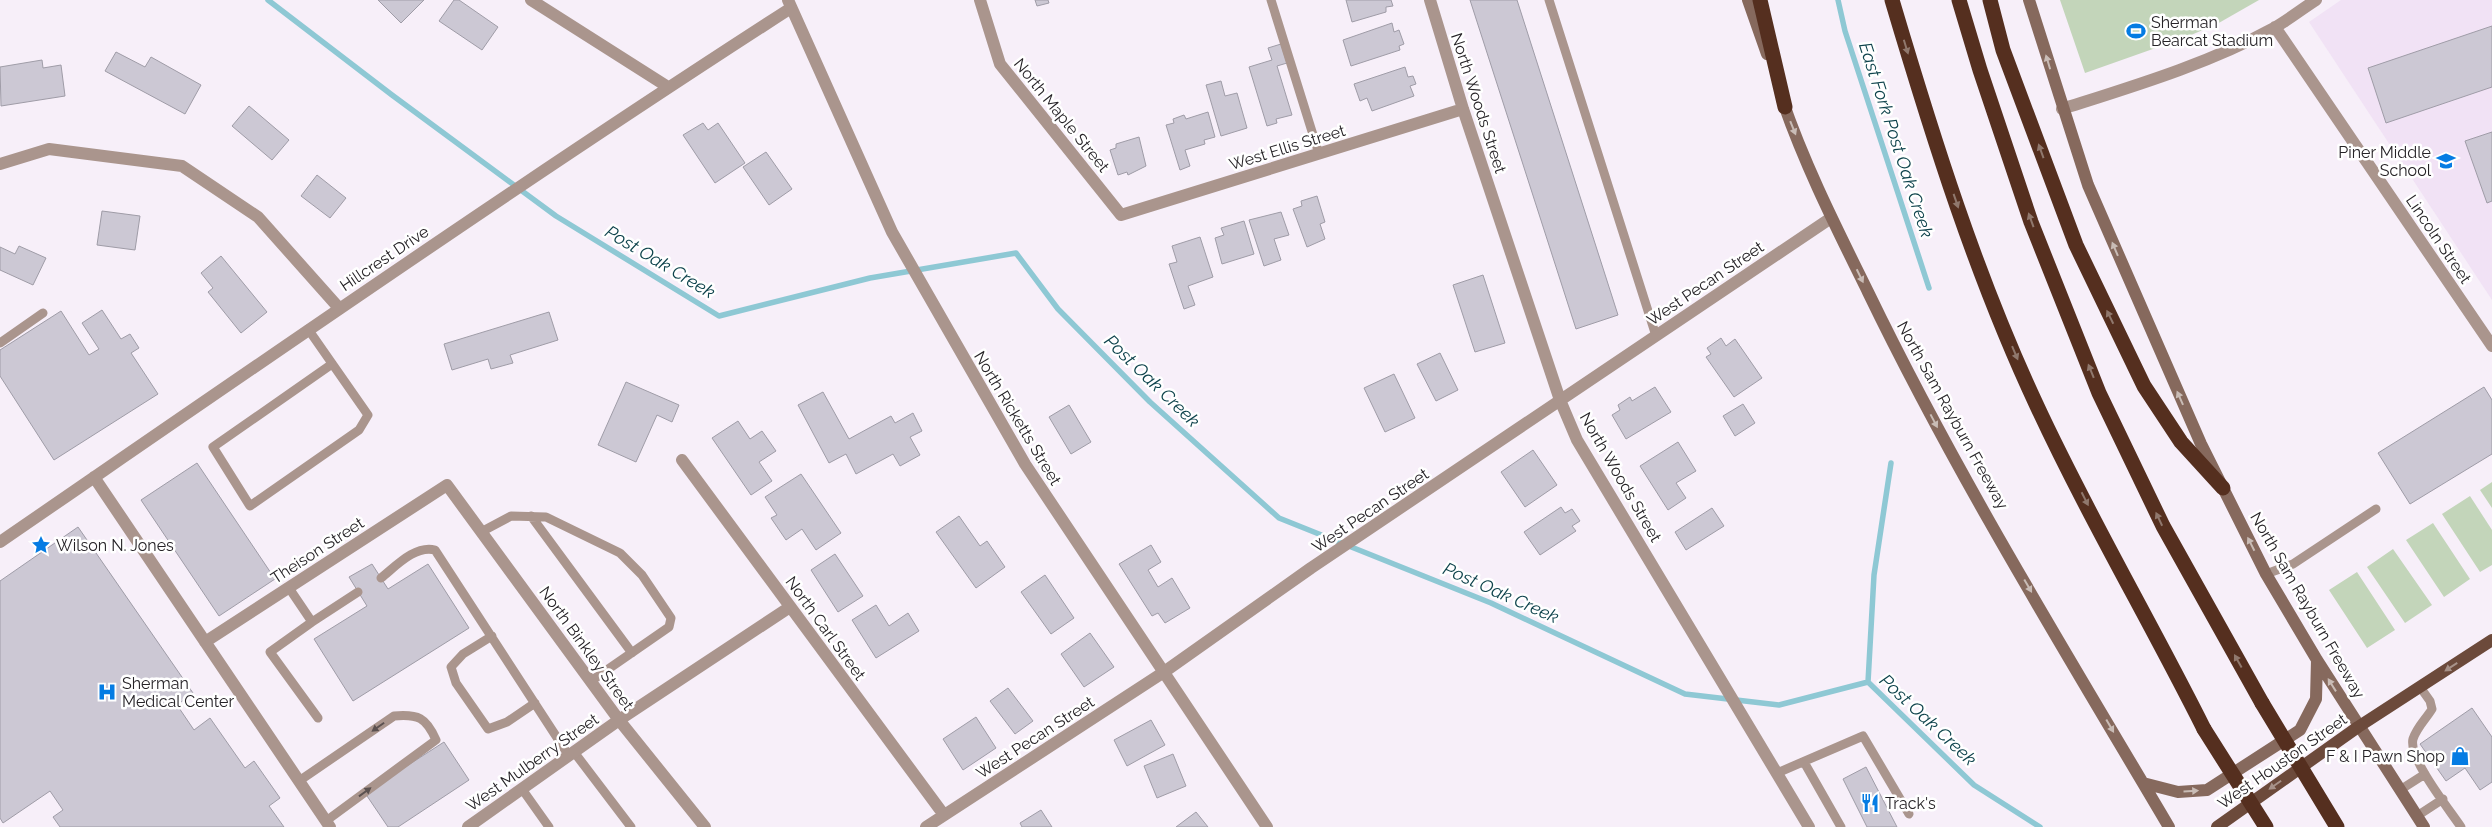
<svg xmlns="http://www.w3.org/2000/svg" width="2492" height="827" font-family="Raleway,sans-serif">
	<rect width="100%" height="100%" fill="#f7eff9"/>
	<path fill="#f1e2f5" d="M2341,0H2492V300L2309,22Z"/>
	<path fill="#c3d5ba" d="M2060,0H2259L2217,24L2184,38L2085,73Z
		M2492,482V508L2480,490Z
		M2470,496L2492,530V565L2480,572L2442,514Z
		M2433,523L2470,579L2444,597L2406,540Z
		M2393,549L2432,605L2405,623L2367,567Z
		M2357,572L2395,630L2367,648L2329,590Z"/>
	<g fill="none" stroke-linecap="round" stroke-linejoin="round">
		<path stroke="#8ec8d4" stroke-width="5.5" d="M268,0L392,95L556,216L719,316L870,278L1016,253L1058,309L1150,402L1279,518L1491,603L1685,694L1779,705L1868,682L1974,785L2040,827
			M1838,0L1845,31L1929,288
			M1868,682L1874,575L1891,463"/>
	</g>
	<path fill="#ccc8d4" stroke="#9f9ca7" d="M378,0H424L401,23Z
		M454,0H459L498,27L482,50L439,21Z
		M1035,0H1048L1049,3L1037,6Z
		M1346,0H1391L1393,6L1386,7V12L1352,22Z
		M1470,0H1517L1618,315L1576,329Z
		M1392,23L1394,32L1399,30L1404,44L1399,46L1400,50L1351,66L1343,40Z
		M2492,26V87L2386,123L2368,68Z
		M1281,44L1287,63L1277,66L1292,115L1276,119L1277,123L1267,126L1249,67L1272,60L1268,48Z
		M116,52L145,67L151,57L201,85L185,114L105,71Z
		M42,60L43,68L61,65L65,96L1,106L0,67Z
		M1405,67L1408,77L1413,76L1416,84L1410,86L1414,96L1372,111L1367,98L1360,101L1354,84Z
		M1221,81L1225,96L1237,93L1247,128L1221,136L1206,85Z
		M249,106L289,140L272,160L232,126Z
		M1208,112L1215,137L1204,140L1205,144L1185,150L1190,166L1180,170L1166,125L1174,123L1173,119L1184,115L1186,119Z
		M703,123L708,130L718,123L745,163L715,183L683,135Z
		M2492,132V201L2487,203L2465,141Z
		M1139,137L1146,166L1128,175L1127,172L1118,175L1110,150L1116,148V144Z
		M766,152L792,189L769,205L743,167Z
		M317,175L346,198L330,218L301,196Z
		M1317,196L1325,222L1320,224L1325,239L1307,247L1293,209L1302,206L1301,201Z
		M102,211L140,216L135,250L97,245Z
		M1281,212L1289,235L1274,239L1281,260L1264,266L1249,220Z
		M1244,221L1254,254L1222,264L1215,238L1224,235L1221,228Z
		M1200,237L1213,277L1188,286L1195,305L1184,309L1169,264L1177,262L1172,246Z
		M19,246L46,258L33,285L0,270V247L15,254Z
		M221,256L267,312L241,333L208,292L213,288L201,273Z
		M1483,275L1505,343L1475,352L1453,285Z
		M102,310L121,339L130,334L139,348L131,353L158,394L54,460L0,376V350L61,311L89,355L99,349L82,323Z
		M549,312L558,340L510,355L513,363L491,369L488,359L452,370L444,344Z
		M1721,338L1726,346L1735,339L1762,378L1734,397L1706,357L1711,354L1707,348Z
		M1440,353L1458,390L1436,401L1417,364Z
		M1394,374L1415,418L1385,432L1364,388Z
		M626,382L679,405L672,422L657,415L636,462L598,445Z
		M1655,387L1671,412L1626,439L1612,415L1620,410L1618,405L1630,397L1632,401Z
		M2484,387L2492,400V454L2410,504L2378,453Z
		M823,392L849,439L891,416L895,423L913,413L922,431L910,437L920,455L900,466L893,454L856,474L846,454L829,463L798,405Z
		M1743,404L1755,423L1735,436L1723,416Z
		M1069,405L1091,442L1071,454L1049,417Z
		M738,421L750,439L762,431L776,451L759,462L772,481L751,495L712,438Z
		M1678,442L1696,471L1676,483L1686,498L1668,510L1640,466Z
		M1533,450L1557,485L1525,507L1501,472Z
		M197,463L275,579L219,616L141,500Z
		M801,474L841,533L816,550L802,529L786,540L771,518L777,515L765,497Z
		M1561,507L1565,513L1572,509L1580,521L1572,526L1576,531L1540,555L1524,532Z
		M1712,508L1724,526L1686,550L1675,532Z
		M959,516L980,546L987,541L1005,567L976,588L936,532Z
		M78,527L193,693L177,705L194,730L210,718L245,768L254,761L280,798L269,806L284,827H60L53,817L63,810L50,791L3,823L0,818V581Z
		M1151,545L1161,562L1148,570L1158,587L1172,578L1190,608L1165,623L1158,613L1152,616L1119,564Z
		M835,554L863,596L838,612L811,570Z
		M372,564L388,589L428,564L469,628L353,701L314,639L367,606L349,577Z
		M1045,575L1074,618L1051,634L1021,592Z
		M876,605L889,626L908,613L919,631L876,658L852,620Z
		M1090,633L1114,667L1084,687L1061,654Z
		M1008,688L1033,721L1015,734L990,701Z
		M2472,708L2492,737V782L2480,790L2465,768L2446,781L2420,744Z
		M976,717L996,748L963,770L943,739Z
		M1151,720L1165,745L1127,766L1114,740Z
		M444,742L469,780L398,827H388L365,793Z
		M1173,754L1186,786L1157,798L1144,766Z
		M1866,767L1897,827H1867L1843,779Z
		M1041,810L1052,827H1022L1020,823Z
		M1196,812L1208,827H1176Z"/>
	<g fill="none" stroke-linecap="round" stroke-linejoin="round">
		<path stroke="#aa958d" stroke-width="9" d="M1271,0L1319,154
			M1549,0L1656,336
			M308,329L368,415L359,430L250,506L213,447L332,364
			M0,343L43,313
			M531,516L632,653
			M481,532L511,516L546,517L620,553L642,575L671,618L669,627L591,681
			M2266,574L2293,564L2376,509
			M381,578C396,566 415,545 435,550L569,756
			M289,588L312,622L270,652L318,718
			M312,622L358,592
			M492,636L463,654L451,667L456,683L488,729L507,722L535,703
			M2420,687L2430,701L2432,709C2426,719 2417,727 2413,739C2408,758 2449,809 2461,827
			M574,752L631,827
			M1804,762L1841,827
			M1777,773L1863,736L1909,814
			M299,781L394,716C418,714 426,717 436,740L326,821
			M522,789L549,827
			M2400,790L2425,774
			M2417,816L2443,799"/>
		<path stroke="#aa958d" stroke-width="12" d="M531,0L668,87
			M980,0L1000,64L1121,215L1463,109
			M1430,0L1463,109L1560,400L1577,440L1809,827
			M2275,27L2492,346
			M2062,109C2134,86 2208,64 2274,28C2288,20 2302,9 2316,0
			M0,164L49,149L182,166L258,217L339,308
			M682,460L944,815
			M94,477L330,827
			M0,542C262,362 524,180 791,8
			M205,642L447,485L619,720L705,827
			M468,827L619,720L790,607
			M926,827L1164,672L1311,568L1831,218"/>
		<path stroke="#aa958d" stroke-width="12" d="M788,0L892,232L1025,464L1267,827"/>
		<path stroke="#86695d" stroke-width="12" d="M1748,0L1767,54
			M2029,0L2088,185L2201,444L2266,574L2317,660L2424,827
			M1782,99C1805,166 1837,229 1868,292C1957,476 2065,651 2169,827
			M2143,783L2178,792L2207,790L2300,730L2316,699L2317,660"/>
		<path stroke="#6c4a3b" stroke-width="12" d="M2217,827L2358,727L2492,640"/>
		<path stroke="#552f1f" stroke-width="15" d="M1760,0L1785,107
			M1892,0C1933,138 1976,276 2037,406C2088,516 2150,621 2204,729
			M1959,0L1980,70L2031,222L2099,393L2163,526L2262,703
			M1990,0L2003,50L2076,245L2144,386L2181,442L2223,488"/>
		<path stroke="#552f1f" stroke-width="15" d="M2262,703L2337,827
			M2204,729L2266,827"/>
	</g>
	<defs><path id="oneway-solid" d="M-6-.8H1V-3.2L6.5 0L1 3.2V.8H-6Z" transform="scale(1.25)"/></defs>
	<g fill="#90786d">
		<use href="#oneway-solid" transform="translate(1906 47) rotate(73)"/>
		<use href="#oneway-solid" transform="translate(2041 151) rotate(-110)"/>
		<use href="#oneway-solid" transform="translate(1956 201) rotate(71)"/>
		<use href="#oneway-solid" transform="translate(2031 220) rotate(-110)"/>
		<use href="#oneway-solid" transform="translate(2110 317) rotate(-116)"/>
		<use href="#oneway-solid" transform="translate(2015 353) rotate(67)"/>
		<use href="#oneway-solid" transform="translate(2091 371) rotate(-112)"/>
		<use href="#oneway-solid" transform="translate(2085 499) rotate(63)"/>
		<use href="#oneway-solid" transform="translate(2159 519) rotate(-115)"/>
		<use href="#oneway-solid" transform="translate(2238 661) rotate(-119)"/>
	</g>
	<g fill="#c9bcb6">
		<use href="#oneway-solid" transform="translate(2048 62) rotate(-107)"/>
		<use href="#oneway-solid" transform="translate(1793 128) rotate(68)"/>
		<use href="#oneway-solid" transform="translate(2115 249) rotate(-113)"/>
		<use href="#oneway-solid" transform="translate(1860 276) rotate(64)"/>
		<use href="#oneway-solid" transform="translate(2180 398) rotate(-114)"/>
		<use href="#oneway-solid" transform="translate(1934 421) rotate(62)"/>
		<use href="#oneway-solid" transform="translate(2251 544) rotate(-117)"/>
		<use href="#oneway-solid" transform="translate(2028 586) rotate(60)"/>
		<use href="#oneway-solid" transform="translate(2332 685) rotate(-122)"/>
		<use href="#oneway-solid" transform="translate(2110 726) rotate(60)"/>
		<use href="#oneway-solid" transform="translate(2191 791) rotate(-3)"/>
	</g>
	<g fill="#a79289">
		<use href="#oneway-solid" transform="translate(2451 667) rotate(147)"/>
		<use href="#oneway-solid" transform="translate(2275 785) rotate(145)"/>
	</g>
	<g fill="#5b5150">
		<use href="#oneway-solid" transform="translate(378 727) rotate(145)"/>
		<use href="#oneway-solid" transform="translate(365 792) rotate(-36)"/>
	</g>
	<defs>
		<g id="stadium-bare" transform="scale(1.5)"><path d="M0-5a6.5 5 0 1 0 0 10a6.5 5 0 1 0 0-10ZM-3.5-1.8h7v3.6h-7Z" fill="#057ce3" stroke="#fff" stroke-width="2.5" paint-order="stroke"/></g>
		<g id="school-bare" transform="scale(1.5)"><path d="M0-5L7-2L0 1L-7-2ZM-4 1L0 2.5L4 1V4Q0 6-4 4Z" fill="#057ce3" stroke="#fff" stroke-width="2.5" paint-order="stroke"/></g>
		<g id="sight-bare" transform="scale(1.5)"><path d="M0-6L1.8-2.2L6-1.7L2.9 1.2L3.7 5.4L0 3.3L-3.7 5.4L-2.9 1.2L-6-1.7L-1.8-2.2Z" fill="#057ce3" stroke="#fff" stroke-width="2.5" paint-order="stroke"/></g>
		<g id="hospital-bare" transform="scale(1.5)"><path d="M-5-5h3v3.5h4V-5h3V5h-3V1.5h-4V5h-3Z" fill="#057ce3" stroke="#fff" stroke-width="2.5" paint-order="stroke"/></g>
		<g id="shop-bare" transform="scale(1.5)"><path d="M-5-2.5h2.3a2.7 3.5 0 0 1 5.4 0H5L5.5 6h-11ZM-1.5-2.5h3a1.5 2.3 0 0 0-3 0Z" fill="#057ce3" stroke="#fff" stroke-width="2.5" paint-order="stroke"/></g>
		<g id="restaurant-bare" transform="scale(1.5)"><path d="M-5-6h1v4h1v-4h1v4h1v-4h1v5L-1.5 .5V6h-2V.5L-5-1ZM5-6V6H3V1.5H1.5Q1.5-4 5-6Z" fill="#057ce3" stroke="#fff" stroke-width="2.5" paint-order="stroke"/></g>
	</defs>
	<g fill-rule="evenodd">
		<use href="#stadium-bare" x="2136" y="31"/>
		<use href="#school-bare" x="2446" y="161"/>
		<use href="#sight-bare" x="41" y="545"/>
		<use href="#hospital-bare" x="107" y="692"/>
		<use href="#shop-bare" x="2460" y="756"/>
		<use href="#restaurant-bare" x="1870" y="803"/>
	</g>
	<g text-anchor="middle" stroke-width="5" stroke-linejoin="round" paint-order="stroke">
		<g font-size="16" fill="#262327" stroke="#fff" text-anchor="start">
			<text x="2151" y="28">Sherman<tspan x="2151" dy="18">Bearcat Stadium</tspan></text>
			<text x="2431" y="158" text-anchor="end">Piner Middle<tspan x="2431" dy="18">School</tspan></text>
			<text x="56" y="551">Wilson N. Jones</text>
			<text x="122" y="689">Sherman<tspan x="122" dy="18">Medical Center</tspan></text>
			<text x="2445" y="762" text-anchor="end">F &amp; I Pawn Shop</text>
			<text x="1885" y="809">Track's</text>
		</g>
		<g font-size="16" fill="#262327" stroke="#fff">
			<text transform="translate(1479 103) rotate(72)" y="6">North Woods Street</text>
			<text transform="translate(1062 115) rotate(51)" y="6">North Maple Street</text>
			<text transform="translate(1287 147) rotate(-17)" y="6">West Ellis Street</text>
			<text transform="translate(2439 239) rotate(56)" y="6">Lincoln Street</text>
			<text transform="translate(384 258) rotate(-34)" y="6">Hillcrest Drive</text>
			<text transform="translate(1705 283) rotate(-34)" y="6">West Pecan Street</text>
			<text transform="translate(1953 415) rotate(61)" y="6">North Sam Rayburn Freeway</text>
			<text transform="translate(1018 418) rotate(59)" y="6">North Ricketts Street</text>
			<text transform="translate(1621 477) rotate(60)" y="6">North Woods Street</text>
			<text transform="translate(1370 510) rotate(-34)" y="6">West Pecan Street</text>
			<text transform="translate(317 550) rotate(-33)" y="6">Theison Street</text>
			<text transform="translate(2308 605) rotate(60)" y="6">North Sam Rayburn Freeway</text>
			<text transform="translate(826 628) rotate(54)" y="6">North Carl Street</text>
			<text transform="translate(587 648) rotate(54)" y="6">North Binkley Street</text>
			<text transform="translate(1035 737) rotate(-33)" y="6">West Pecan Street</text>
			<text transform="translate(2282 761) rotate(-35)" y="6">West Houston Street</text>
			<text transform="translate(532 762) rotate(-35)" y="6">West Mulberry Street</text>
		</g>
		<g font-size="18" font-style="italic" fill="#0e434c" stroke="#fff">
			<text transform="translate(1896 140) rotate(72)" y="6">East Fork Post Oak Creek</text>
			<text transform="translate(660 262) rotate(31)" y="6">Post Oak Creek</text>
			<text transform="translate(1152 381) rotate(44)" y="6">Post Oak Creek</text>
			<text transform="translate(1501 593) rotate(24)" y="6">Post Oak Creek</text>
			<text transform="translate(1928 720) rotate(43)" y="6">Post Oak Creek</text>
		</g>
	</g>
</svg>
